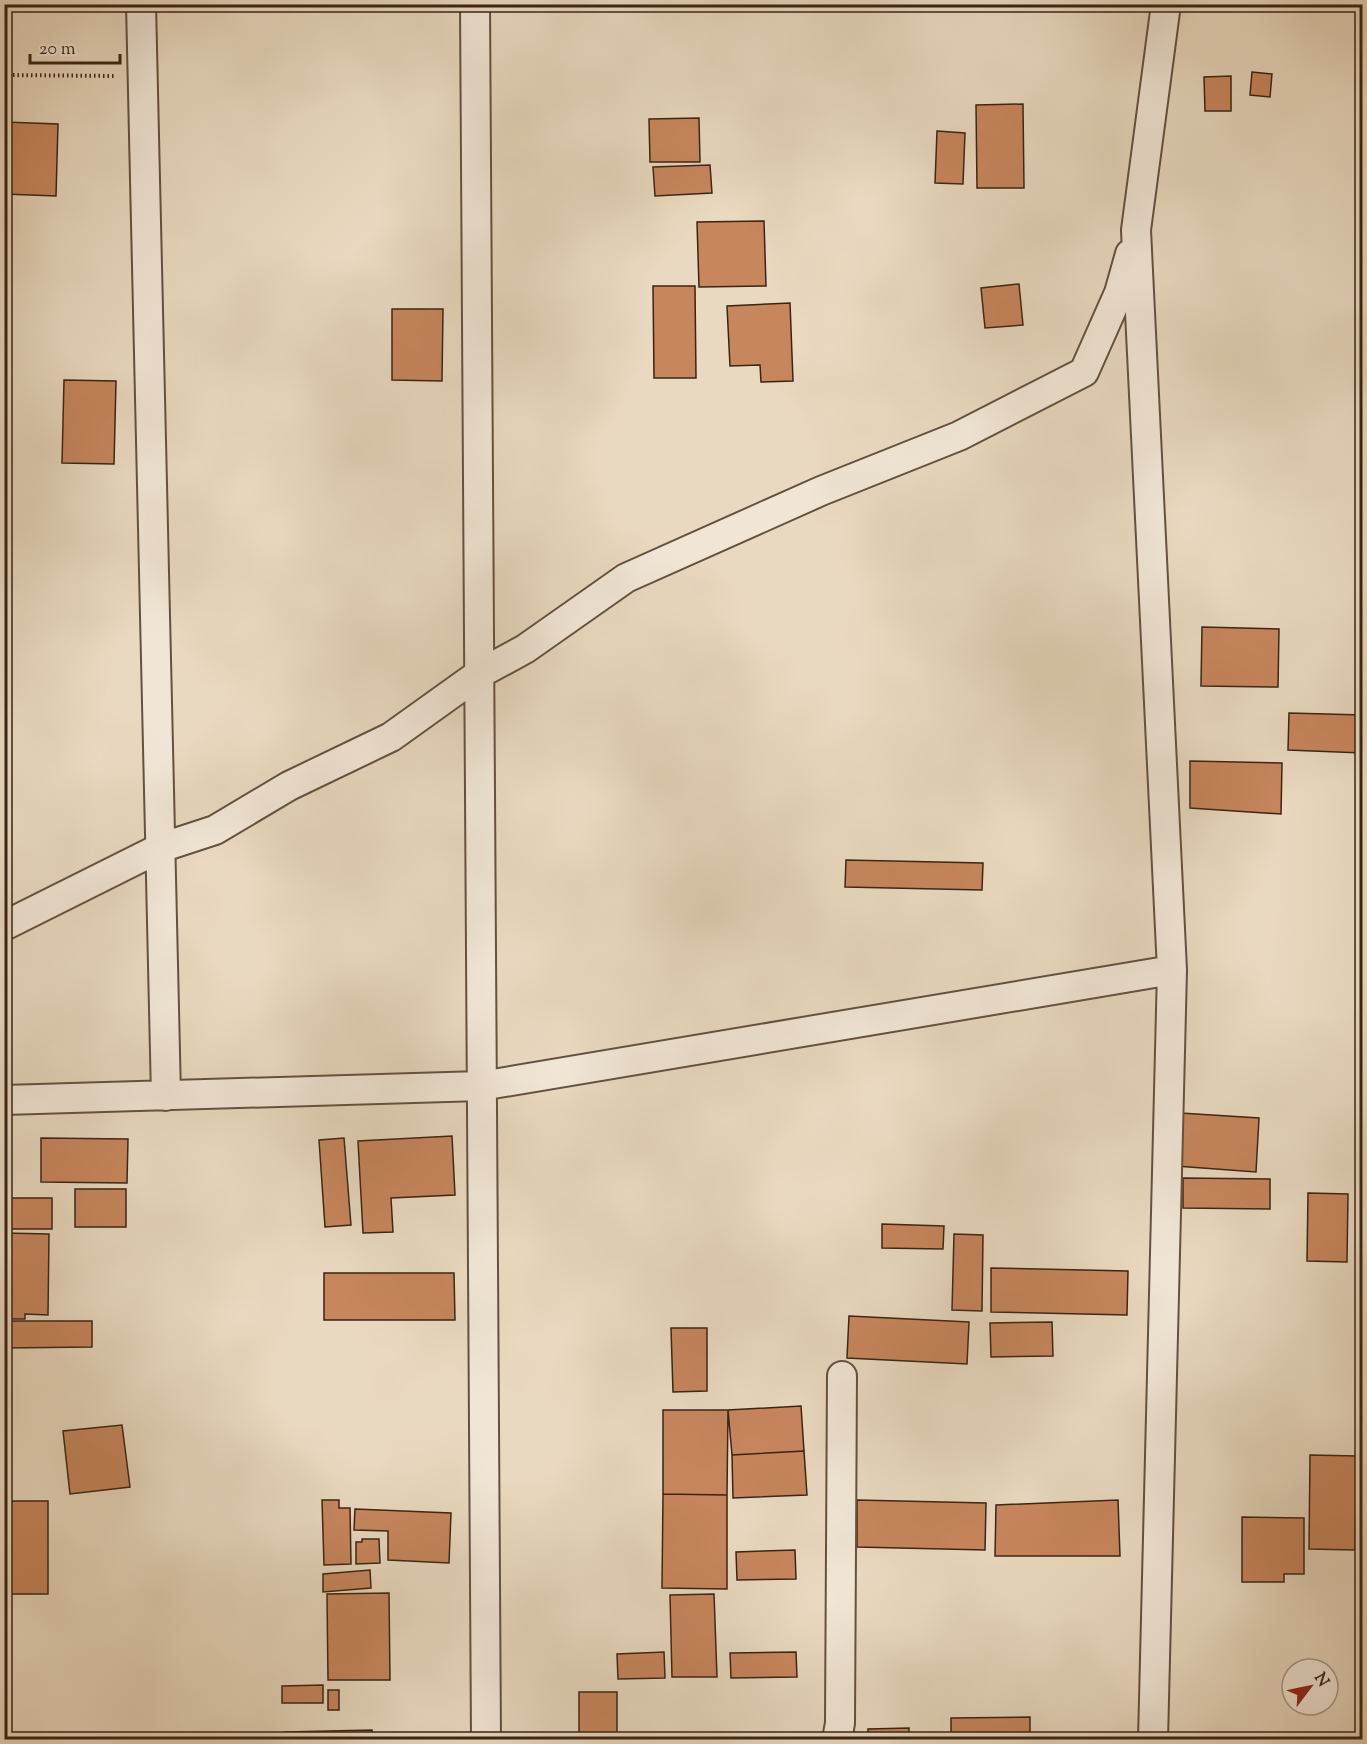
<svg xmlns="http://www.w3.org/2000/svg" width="1367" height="1744" font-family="'Sorts Mill Goudy',serif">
	<rect width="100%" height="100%" fill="#e9d9c0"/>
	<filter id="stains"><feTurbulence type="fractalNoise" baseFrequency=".00333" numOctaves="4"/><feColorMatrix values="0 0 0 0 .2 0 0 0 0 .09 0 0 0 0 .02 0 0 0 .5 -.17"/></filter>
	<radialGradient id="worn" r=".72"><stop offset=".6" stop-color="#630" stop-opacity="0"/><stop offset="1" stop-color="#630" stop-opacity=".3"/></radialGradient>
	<path fill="#c8865d" stroke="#392415" stroke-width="1.5" d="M1228,4H1270V8L1228,10Z
		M1252,72L1272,74L1270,97L1250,95Z
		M1231,76V111H1205L1204,77Z
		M1023,104L1024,188H977L976,105Z
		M699,118L700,162H650L649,119Z
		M4,122L58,124L56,196L4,194Z
		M937,131L965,133L963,184L935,183Z
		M710,165L712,193L655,196L653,167Z
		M764,221L766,286L699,287L697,222Z
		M1019,284L1023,325L985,328L981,288Z
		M653,286H695L696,378H654Z
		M790,303L793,381L761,382L760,365L730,366L727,306Z
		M392,309H443L442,381L392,380Z
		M64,380L116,381L114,464L62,463Z
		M1202,627L1279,629L1278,687L1201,686Z
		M1289,713L1362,715V753L1288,750Z
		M1190,761L1282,763L1281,814L1190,808Z
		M846,860L983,863L982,890L845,887Z
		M1180,1113L1259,1118L1256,1172L1176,1166Z
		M452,1136L455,1195L391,1198L393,1232L363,1233L358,1141Z
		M41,1138L128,1139L127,1183L41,1182Z
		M344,1138L351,1225L325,1227L319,1140Z
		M1183,1178L1270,1179V1209L1183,1208Z
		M75,1189H126V1227H75Z
		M1308,1193L1348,1194L1347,1262L1307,1261Z
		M4,1198H52V1229H4Z
		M882,1224L944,1226L943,1249L882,1248Z
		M4,1233L49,1234L48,1315L25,1314V1319H4Z
		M954,1234L983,1235L982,1311L952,1310Z
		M991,1268L1128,1271L1127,1315L991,1312Z
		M324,1273H454L455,1320H324Z
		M849,1316L969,1322L967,1364L847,1358Z
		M4,1321H92V1347L4,1348Z
		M1052,1322L1053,1356L991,1357L990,1323Z
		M671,1328H707V1391L673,1392Z
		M801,1406L804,1451L732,1455L728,1410Z
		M663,1410H728L727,1495L663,1494Z
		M122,1425L130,1487L70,1494L63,1431Z
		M804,1451L807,1495L733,1498L732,1455Z
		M1310,1455L1357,1456L1355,1550L1309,1549Z
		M663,1494L727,1495V1589L662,1588Z
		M322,1500H339V1508H350L351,1564L324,1565Z
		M857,1500L986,1503L985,1550L857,1547Z
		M1118,1500L1120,1556H995L996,1505Z
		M4,1501H48V1594H4Z
		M355,1509L451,1513L449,1563L388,1560V1531L354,1530Z
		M1242,1517L1304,1518V1574H1284V1582H1242Z
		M362,1539H379L380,1563L356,1564V1542H362Z
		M795,1550L796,1579L737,1580L736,1552Z
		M370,1570L371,1588L323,1592V1574Z
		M389,1593L390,1680H328L327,1594Z
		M714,1594L717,1677H672L670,1595Z
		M664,1652L665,1678L618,1679L617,1654Z
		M796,1652L797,1677L731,1678L730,1653Z
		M323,1685V1703H282V1686Z
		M328,1690H339V1710H328Z
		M579,1692H617V1740H579Z
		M1030,1717V1740H951V1718Z
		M909,1728V1740H868V1729Z
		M372,1730L373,1740H285V1732Z"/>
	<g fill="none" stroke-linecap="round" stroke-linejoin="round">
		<g stroke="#655140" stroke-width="32">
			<path id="minor" d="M141,4L166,1096
				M475,4L486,1740
				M4,926L160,848L215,830L289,786L391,737L479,674L525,649L626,578L821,491L959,436L1084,372L1119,293L1130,254
				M4,1100L481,1086L1172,970
				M837,1740L840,1723L842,1376
				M1153,1740L1172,970L1136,230L1166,4"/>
		</g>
		<path stroke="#392415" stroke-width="4" stroke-dasharray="1.5 3" stroke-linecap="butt" d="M4,75L115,76"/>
		<use href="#minor" stroke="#f1e6d6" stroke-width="28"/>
	</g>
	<rect width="1367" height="1744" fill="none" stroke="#e9d9c0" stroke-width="24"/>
	<rect x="6" y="6" width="1355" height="1732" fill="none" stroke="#392415" stroke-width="3"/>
	<rect x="12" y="12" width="1343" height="1720" fill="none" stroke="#392415" stroke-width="1.5"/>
	<g transform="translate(1310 1687) rotate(58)"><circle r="28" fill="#f1e6d6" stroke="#a79889" stroke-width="1.5"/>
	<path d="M0-4.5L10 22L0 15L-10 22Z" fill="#8f2418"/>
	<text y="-9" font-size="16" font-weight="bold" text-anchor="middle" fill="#392415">N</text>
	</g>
	<path d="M30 54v9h90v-9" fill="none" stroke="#392415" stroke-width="3"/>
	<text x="39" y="54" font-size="18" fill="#392415" stroke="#f1e6d6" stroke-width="4.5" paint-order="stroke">20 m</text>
	<rect width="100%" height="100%" filter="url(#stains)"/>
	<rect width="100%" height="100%" fill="url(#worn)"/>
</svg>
